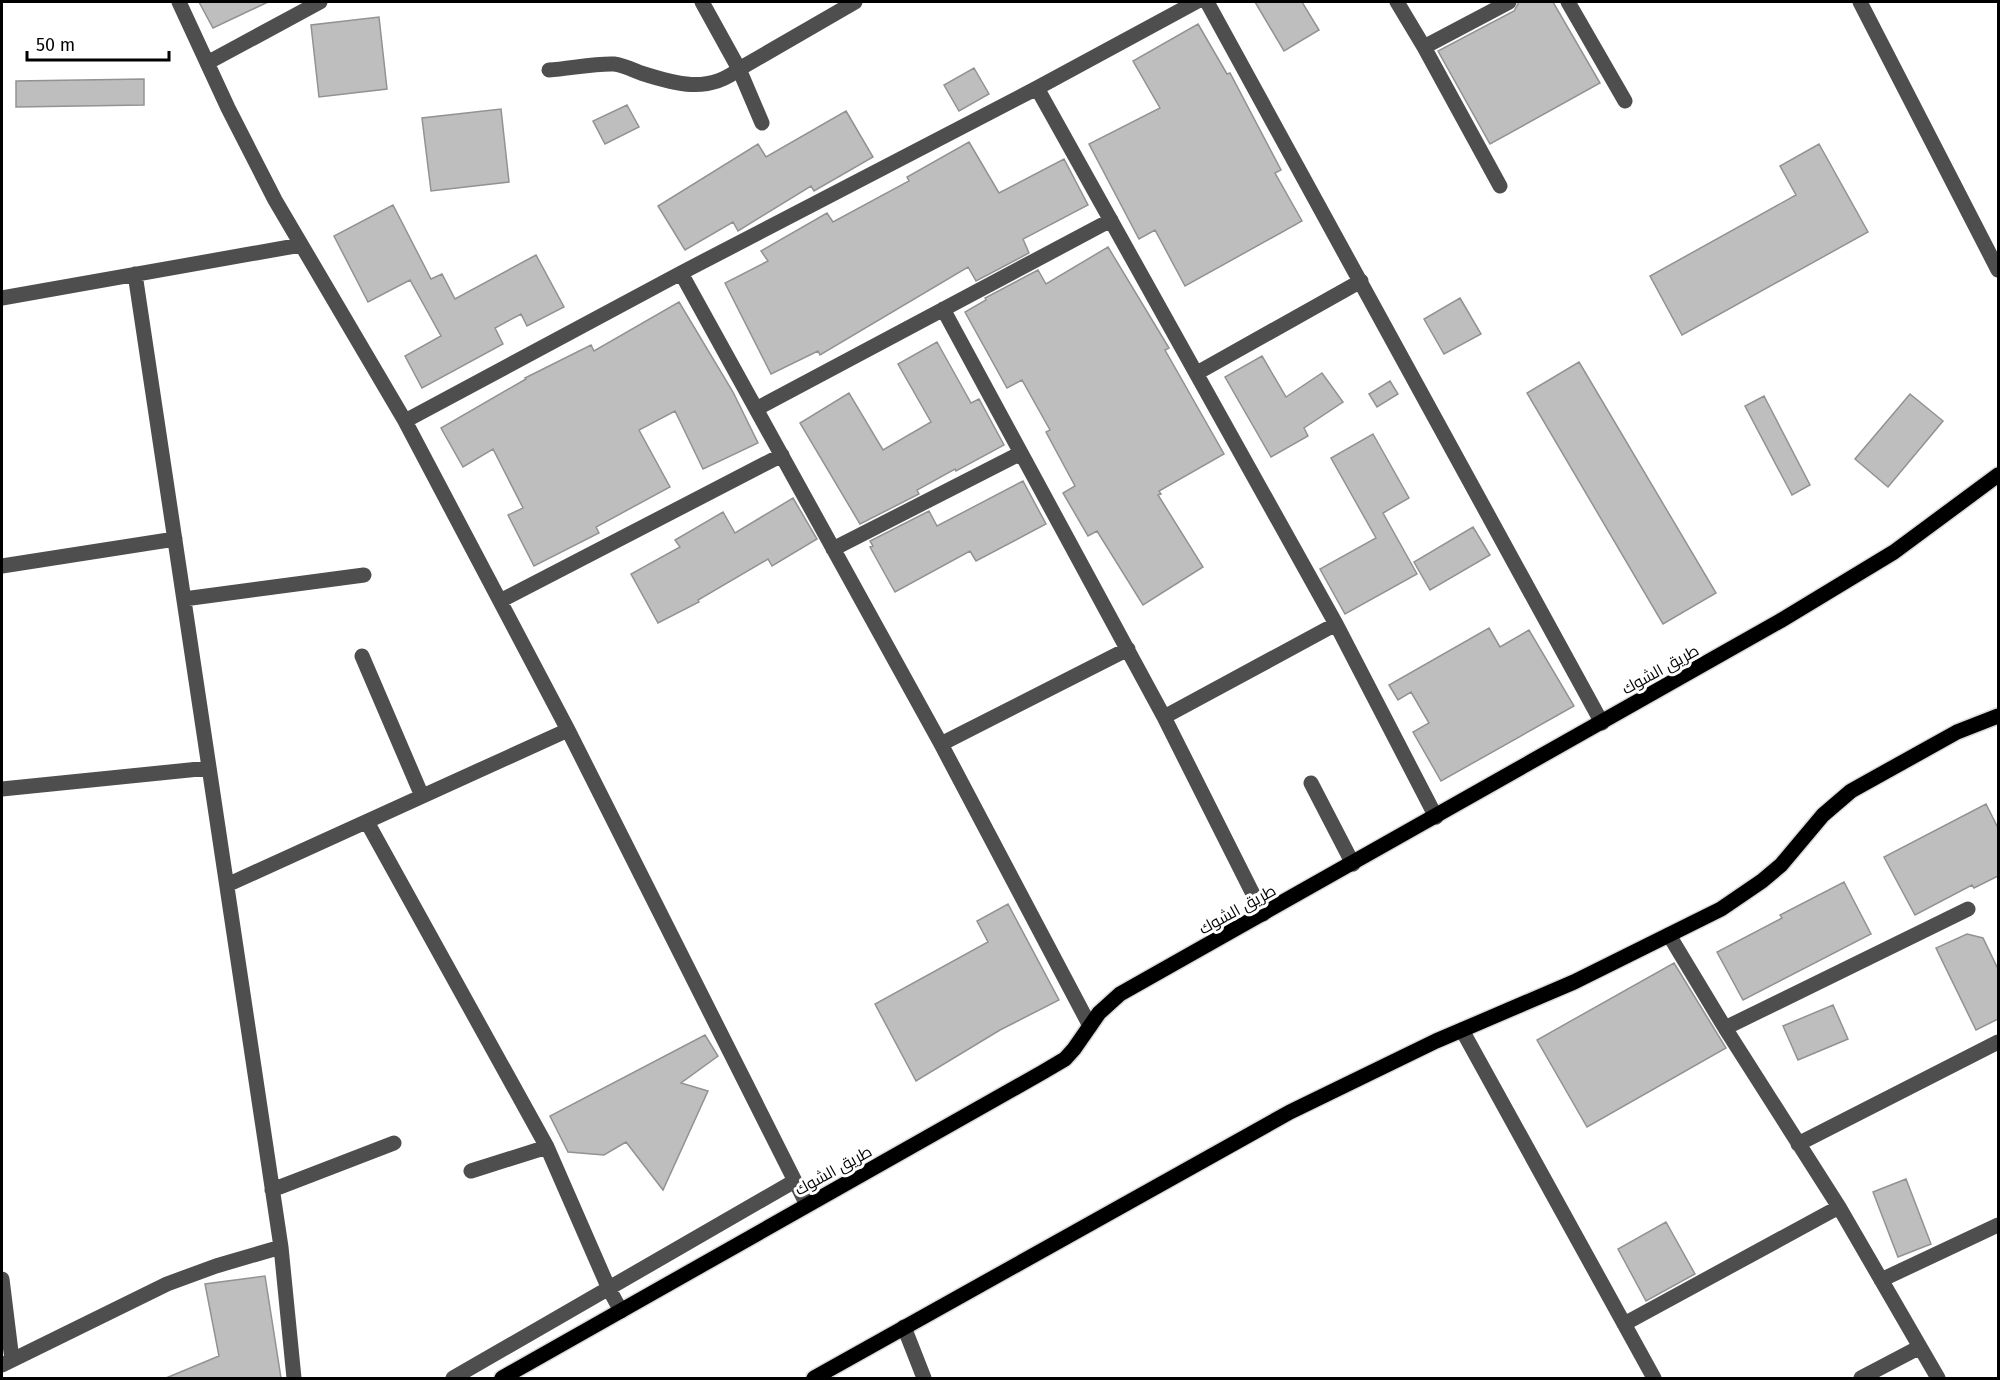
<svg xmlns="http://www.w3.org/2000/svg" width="2000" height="1380" font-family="'Fira Sans',Cairo,sans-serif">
	<rect width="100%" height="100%" fill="#fff"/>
	<path fill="#bebebe" stroke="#929292" stroke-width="1.5" d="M199,2H268L213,28Z
		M1255,2H1302L1319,30L1284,51Z
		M1519,2H1553L1600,83L1490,144L1438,51L1514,11Z
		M379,17L387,89L319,97L311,25Z
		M1198,24L1227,74L1230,73L1281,170L1275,173L1302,221L1185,286L1155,230L1139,239L1089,144L1160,108L1133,61Z
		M974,68L989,94L959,111L944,85Z
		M144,79V105L16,107V81Z
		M627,105L639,127L605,144L593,121Z
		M501,109L509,182L431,191L422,118Z
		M846,111L873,157L814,191L811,186L738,231L733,222L685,250L658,206L758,144L766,157Z
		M969,142L999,193L1064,159L1088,205L1023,239L1029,253L976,281L968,267L820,355L818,351L771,374L725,283L768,261L761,251L827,213L833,222L909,181L907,177Z
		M1819,144L1868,232L1682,335L1650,276L1796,195L1780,166Z
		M393,205L431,279L442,274L455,299L536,255L564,307L527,326L521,314L495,328L503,344L422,388L405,356L441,336L410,280L368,302L334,236Z
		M1108,247L1169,348L1165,350L1224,454L1159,491L1161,494L1158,495L1203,567L1143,605L1097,531L1088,536L1063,493L1075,486L1046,432L1050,430L1022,380L1007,388L965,312L986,300L985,298L1038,270L1046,284Z
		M1460,298L1481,334L1444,354L1424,319Z
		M679,302L733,392L758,443L703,469L675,411L639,430L670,487L596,527L599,533L534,566L508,515L523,508L493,449L463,467L441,428L526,379L525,378L591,345L594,351Z
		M937,342L971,403L979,399L1004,445L956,471L955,469L917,490L919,494L860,524L800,423L849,393L883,450L931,422L898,364Z
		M1262,356L1286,397L1322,373L1343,402L1304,428L1308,436L1271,457L1225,377Z
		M1579,362L1716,593L1663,624L1527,393Z
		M1390,381L1398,394L1377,407L1369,394Z
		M1910,394L1943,421L1888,487L1855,459Z
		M1764,396L1810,485L1792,495L1745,406Z
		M1373,434L1409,498L1383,513L1417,574L1345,614L1320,569L1376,538L1331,458Z
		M1023,481L1046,524L976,561L970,551L895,592L870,547L873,546L870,541L929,511L937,526Z
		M793,498L817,539L772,566L768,559L698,600L699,602L658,623L631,574L680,547L675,540L723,512L735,533Z
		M1473,527L1490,555L1430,590L1414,562Z
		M1489,628L1500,647L1529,630L1574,706L1441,781L1413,732L1429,723L1411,692L1398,700L1389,685Z
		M1986,804L1998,828V876L1974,888L1972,885L1915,915L1884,857Z
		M1844,882L1871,934L1743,1000L1717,952L1782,918L1780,915Z
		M1008,904L1059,1000L1000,1030L916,1081L875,1004L988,942L977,921Z
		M1967,934L1983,938L1998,969V1019L1976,1030L1936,948Z
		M1674,963L1726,1048L1587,1127L1537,1040Z
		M1833,1005L1848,1039L1798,1060L1783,1026Z
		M705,1035L718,1056L681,1083L708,1091L663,1190L626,1142L604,1155L568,1152L550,1116Z
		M1906,1179L1931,1244L1898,1257L1873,1192Z
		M1666,1222L1695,1274L1646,1301L1618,1249Z
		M265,1276L281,1378H166L219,1356L205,1284Z"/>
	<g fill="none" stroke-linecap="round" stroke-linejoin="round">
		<g stroke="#dbdbdb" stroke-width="18">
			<path id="major" d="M502,1378L1043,1072L1065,1059L1074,1049L1099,1013L1120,994L1780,621L1894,552L1998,475
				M814,1378L1290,1112L1436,1041L1574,982L1721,909L1762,881L1781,865L1823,815L1851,791L1957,732L1998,716"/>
		</g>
		<path stroke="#4e4e4e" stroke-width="15" d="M179,2L228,108L275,200L405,421L568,730L807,1205
			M702,2L739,69L762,123
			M1207,2L1602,723
			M1397,2L1424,47L1500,186
			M1568,2L1625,101
			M1860,2L1998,270
			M1424,47L1509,2
			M207,63L320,2
			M549,70C568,69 596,63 614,64C623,65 633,70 641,73C675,84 708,94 739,69L855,2
			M1037,88L1336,624L1436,817
			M681,273L941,744L1090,1026
			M135,274L281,1247L294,1378
			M2,298L301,245
			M943,309L1164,717L1263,914
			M1197,373L1361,281
			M756,409L1111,220
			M405,421L681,273L1037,88L1196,2
			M833,549L1021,453
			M2,566L175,539
			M184,599L364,575
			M500,601L782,455
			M362,656L422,796
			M1164,717L1336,624
			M941,744L1128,649
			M1311,783L1353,864
			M2,789L209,768
			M367,822L547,1147L609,1289L621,1311
			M227,885L568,730
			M1669,935L1725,1028L1839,1207L1938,1378
			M1725,1028L1968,909
			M1462,1030L1654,1378
			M1798,1144L1998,1042
			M471,1171L547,1147
			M272,1190L394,1143
			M2,1279L12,1360
			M1881,1280L1998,1225
			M1624,1324L1839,1207
			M904,1327L924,1378
			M2,1365L167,1284L216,1266L281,1247
			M453,1378L793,1182
			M1861,1378L1920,1347"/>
		<use href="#major" stroke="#000" stroke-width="15"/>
	</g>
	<g text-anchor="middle" stroke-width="6" stroke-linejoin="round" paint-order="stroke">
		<g font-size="16" fill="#000" stroke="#fff">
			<text transform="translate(1660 669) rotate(-29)" y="6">طريق الشوك</text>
			<text transform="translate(1237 909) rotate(-29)" y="6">طريق الشوك</text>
			<text transform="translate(833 1170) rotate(-29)" y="6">طريق الشوك</text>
		</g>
	</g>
	<rect width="2000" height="1380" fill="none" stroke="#000000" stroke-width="6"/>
	<path d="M27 51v9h142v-9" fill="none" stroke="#000000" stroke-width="3"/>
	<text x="36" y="51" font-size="18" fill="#000000" stroke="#ffffff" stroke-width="4.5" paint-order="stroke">50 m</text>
</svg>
